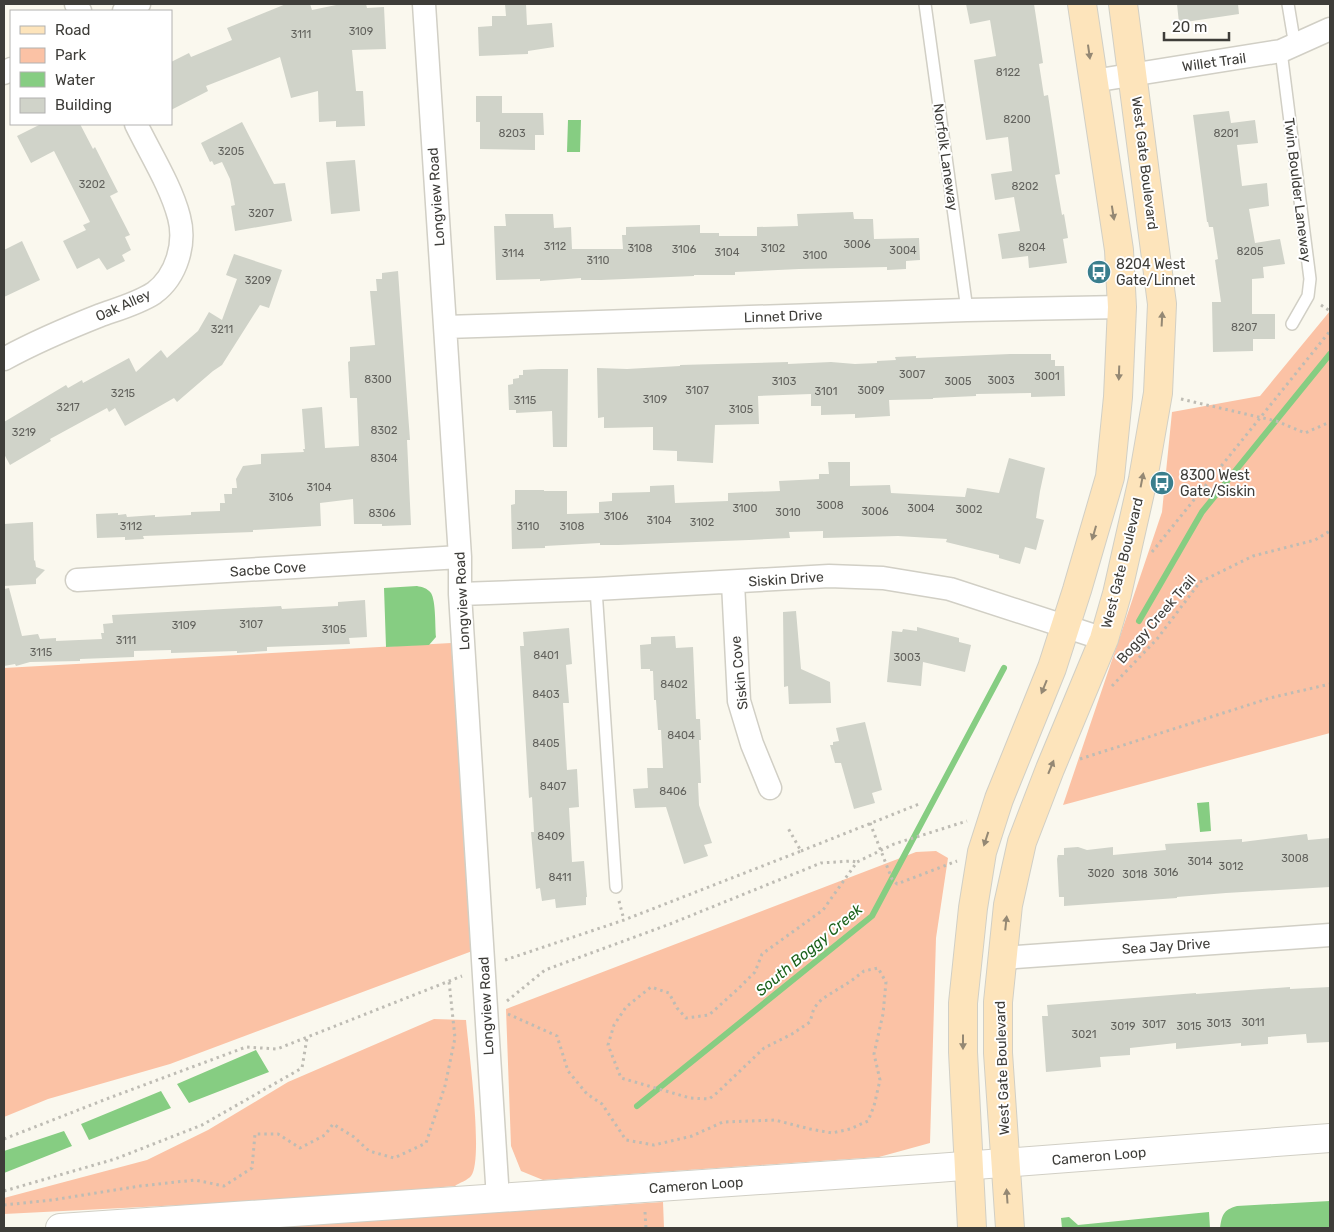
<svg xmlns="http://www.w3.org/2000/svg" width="1334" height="1232" font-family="Rubik,sans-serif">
	<rect width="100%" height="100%" fill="#faf8ee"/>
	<path fill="#fbc2a5" d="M1330,311V733L1063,805L1162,512L1172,412L1260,396Z
		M451,643L475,950L170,1064L48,1099L4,1117V668Z
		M936,851L948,858L936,938L930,1143L879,1157L543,1180L521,1171L511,1146L506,1009L916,852Z
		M434,1019L466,1020C468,1045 484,1160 471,1176C468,1180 459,1183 455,1186L320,1198L4,1214V1198L147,1160L208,1130L288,1082Z
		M663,1202L664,1228H248Z"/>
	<path fill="#86cd82" d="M568,120H581L580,152H567Z
		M417,586C422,587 427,588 431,593C436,601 435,627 436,637L429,645L386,647L384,588Z
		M1209,802L1211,831L1200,832L1197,803Z
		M256,1050L269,1072L189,1103L177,1084Z
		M161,1091L171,1108L89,1140L81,1124Z
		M64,1131L72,1146L4,1173V1151Z
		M1330,1201V1228H1220C1222,1215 1223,1210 1237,1206Z
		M1209,1212L1210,1228H1062L1061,1218L1069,1217L1078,1225Z"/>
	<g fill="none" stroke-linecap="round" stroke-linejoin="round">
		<path stroke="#86cd82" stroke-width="6" d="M1139,621L1202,512L1330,354
			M637,1106L872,916L1004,668"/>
	</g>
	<path fill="#d0d3c9" d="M286,4H310L312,10L341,4H366L367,8L384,7L386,49L352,50L356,91H363L365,126L336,127V121L319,122L318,91L291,98L280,57L206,86L208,91L171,110V62L189,53L191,57L232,40L227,28Z
		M505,4H526L527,25L552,23L554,47L528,51V54L479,56L478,27L492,26V16H506Z
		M966,4H1034L1043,63L1039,64L1044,96L1048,95L1060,174L1055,175L1062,215L1064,214L1068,238L1063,239L1067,263L1029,268L1028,256L1002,259L998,234L1020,231L1014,197L995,200L991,174L1012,171L1008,137L986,140L974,60L996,56L990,20L970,24Z
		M1177,4H1238L1239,14L1179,23Z
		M476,96H502V113H543L544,135H535V150L480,149V122H476Z
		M1229,111L1231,123L1255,120L1258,143L1237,145L1242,186L1267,183L1269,206L1249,209L1255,243L1280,239L1285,264L1263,267L1264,278L1252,279V314H1275V339H1253V351L1213,352L1212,302H1221L1215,260L1218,259L1213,227H1209L1208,222H1207L1193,115Z
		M242,122L274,184L285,183L292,221L235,231L231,206L235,205L230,179L222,162L214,165L212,161L210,162L201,143Z
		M41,124H80L93,149L95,147L118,192L110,196L130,235L125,237L131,250L122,255L125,261L107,270L99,258L77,269L63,241L86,230L83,225L90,222L54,151L31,163L17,136Z
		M355,160L360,211L331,214L326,162Z
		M853,212L854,219H873L874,239L919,238L920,260L906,261V269L887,270V267L799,269L735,272V275H694V276L601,280H581V278L540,281V279L496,280L494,226H506L505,214H553L554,228L571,227L572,249H623L622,235H626V227L700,225V233H719V236H757V227L798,226L797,214Z
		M22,241L40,280L4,297V250Z
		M234,254L282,270L269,308L260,305L222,365L213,371L177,402L174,398L125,426L115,408L109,412L107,408L50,439L51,441L10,465L4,454V422L66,385L68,388L82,380L83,383L129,358L136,372L161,350L167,358L198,331L209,312L222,320L237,279L226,275Z
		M398,271L408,413L410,440H407L411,525L382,526V524H354L353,499L320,503L321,526L253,530V532L143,536L144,539L125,540V537L97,538L96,514L118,513V515L126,514L127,517L155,515V517L191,515V512L220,511V503H225L224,494H232V488H237L236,479L243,466L261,464V454L304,452L303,449H305L302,409L322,407L325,448L359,446L357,398H350L348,362L350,361V347L375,345L370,291H377L376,279H382V273Z
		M1010,354H1051V360H1055V366H1064L1065,396L1031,397V393L976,394V396L933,398V399L889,400L890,416L855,418V414L821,415V406H811V394L758,396L759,424L715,425L713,463L677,461V451L653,450V427L604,428V417L598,418L597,368L627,369L680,366V365L788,362V364L831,362L855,364L877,363V361L896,360L895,357L916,356V358Z
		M541,369H568L567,447H553L552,411L516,413V410H509L508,385L513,384V379L519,378V375H523V370Z
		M1009,458L1045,468L1040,491L1036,518L1044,520L1036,550L1025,547L1020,564L999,558V555L946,542L947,539L898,536L823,538V531L789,532L790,538L749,540L618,545H600V543L545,546V548L512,549L511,505L515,504V490H544V491H567V514L599,513V502L612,501V493L650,492V486L674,485L675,503L728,501V493L780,491L779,481L819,479V474H829L828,462H850V486L890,485L891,493L965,497L967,488L999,493Z
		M33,522L34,561L35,560L36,567L45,570L36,579V584L4,586V524Z
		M9,588L22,636L38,634L40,639L56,638V641L102,639L101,633H104L103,624L113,623L112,615L281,606L282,609L338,606V602L365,600L367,637L349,638L350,644L267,647V651L237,653V651L171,653V650L134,651V657L80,659V661L30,662L16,666L15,664L4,666V589Z
		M796,611L801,669L830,682L831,703L789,704L788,686L784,687L783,612Z
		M917,627L959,638V642L971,645L965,672L923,662L921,686L887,682L892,631L902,632L903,629L917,631Z
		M569,628L572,664L566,665L569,703H563L567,770L577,769L579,807L569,808L572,862L584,861L587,897H586V905L556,908L555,899L542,901L540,888L536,889L531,832H534L532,797L529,798L520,646H524L523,632Z
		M675,636L676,648L693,647L696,719H700L701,740H699L701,783H698L699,805L712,843L704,845L708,856L684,864L666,807L635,808L633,789L648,788L647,768H663L661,730H658L656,700H654L653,671H650V669H641L640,645L651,644V637Z
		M865,722L882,790L872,793L875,803L854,809L841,763H835L830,745H833V742L839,741L836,728Z
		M1307,834L1308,840L1330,838V887L1226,893L1177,897V898L1064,906V897H1059L1057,859L1058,855H1064V848L1078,847L1087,850L1113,847V855L1166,850L1165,844L1242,839V842Z
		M1290,987V989L1330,987V1042L1307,1043L1306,1034L1268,1037V1044L1241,1046V1043L1176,1049V1043L1130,1048V1055L1100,1057L1101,1067L1046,1072L1042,1016H1048L1047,1005L1196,993V994Z"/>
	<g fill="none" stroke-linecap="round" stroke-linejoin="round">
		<g stroke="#d1cfc5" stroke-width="14">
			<path id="service" d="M925,4L967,310
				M1288,4L1295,46
				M1281,51L1310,279L1308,296L1292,324
				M596,589L616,887"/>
		</g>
		<g stroke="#d1cfc5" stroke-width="25">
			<path id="minor" d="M76,4L80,11
				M424,4L460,557V594L498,1199
				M124,11L139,4
				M4,73L11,69
				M1093,81L1281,51L1330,29
				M445,327L967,310L1122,307
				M4,359C35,342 68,328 101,315C118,309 139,303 154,293C177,276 186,243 179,217C171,186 150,153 136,124
				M77,580L460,557
				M733,583L739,701L752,744L770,788
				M460,594L596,589L829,576L883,578L950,589L1104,639
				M1002,958L1330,935"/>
		</g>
		<g stroke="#d1cfc5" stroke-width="30">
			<path id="tertiary" d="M60,1228L937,1168L1330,1138"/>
		</g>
		<g stroke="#d1cfc5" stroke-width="30">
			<path id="secondary" d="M972,1228L963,1052V1003L973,908L982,852L999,799L1052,668L1077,590L1110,477L1118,397L1122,307L1119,250L1082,4
				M1010,1228L998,1053V1002L1008,905L1022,842L1050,769L1104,639L1117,594L1143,479L1158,393L1162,304L1123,4"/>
		</g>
		<path stroke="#bebcb4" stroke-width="3" stroke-dasharray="2.5 4" stroke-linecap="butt" d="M1321,305L1330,311
			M1181,399L1276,421L1305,433L1330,422
			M1152,552L1330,331
			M1112,686L1157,639L1200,582L1253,556L1315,540L1330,531
			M1080,759L1270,698L1330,684
			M870,823L892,879L897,884L957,861
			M801,851L919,804
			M619,901L624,920
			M505,960L624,920L801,851L788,828
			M507,1001L545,970L670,924L821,863L852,861L857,862
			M508,1014L557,1036L568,1071L587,1094L602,1104L626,1140L654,1145L692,1136L723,1122L775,1120L810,1129L832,1133L850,1129L868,1121L874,1106L880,1080L874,1054L883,1014L886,982L878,968L864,971L851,981L822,999L814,1008L810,1022L792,1034L764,1048L718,1092L709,1099L690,1098L621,1078L608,1045L614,1025L626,1007L651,987L669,993L677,1008L686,1018L709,1015L739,988L755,972L762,954L823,910L857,862L894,844L967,821
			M4,1139L109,1098L246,1047L277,1049L462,976
			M4,1191L115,1159L202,1125L302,1068L307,1038
			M4,1205L52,1200L140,1186L195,1180L224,1186L252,1168L255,1134H278L300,1148L325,1135L333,1124L354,1137L369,1151L394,1158L426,1143L445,1086L455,1038L449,981
			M645,1212L646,1228"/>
		<use href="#service" stroke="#fff" stroke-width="11"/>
		<use href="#minor" stroke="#fff" stroke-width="22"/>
		<use href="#tertiary" stroke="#fff" stroke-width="28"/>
		<use href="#secondary" stroke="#fde4bb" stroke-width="28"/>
	</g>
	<defs><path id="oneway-solid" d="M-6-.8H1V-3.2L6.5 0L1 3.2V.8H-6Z" transform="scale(1.25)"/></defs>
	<g fill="#948874">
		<use href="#oneway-solid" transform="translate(1089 52) rotate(82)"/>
		<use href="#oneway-solid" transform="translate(1113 213) rotate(81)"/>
		<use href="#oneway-solid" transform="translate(1162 319) rotate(-87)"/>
		<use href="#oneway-solid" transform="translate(1119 373) rotate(92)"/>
		<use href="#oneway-solid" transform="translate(1142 480) rotate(-79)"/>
		<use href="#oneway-solid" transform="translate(1094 533) rotate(106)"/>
		<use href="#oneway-solid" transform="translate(1044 687) rotate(112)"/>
		<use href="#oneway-solid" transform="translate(1051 767) rotate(-68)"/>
		<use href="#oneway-solid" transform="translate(986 839) rotate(108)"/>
		<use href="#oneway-solid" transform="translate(1006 923) rotate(-84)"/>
		<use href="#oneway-solid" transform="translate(963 1042) rotate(90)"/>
		<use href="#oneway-solid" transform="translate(1007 1196) rotate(-94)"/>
	</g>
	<defs>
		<g id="bus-disc" transform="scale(1.25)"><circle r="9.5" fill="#3a7e8d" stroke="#fff"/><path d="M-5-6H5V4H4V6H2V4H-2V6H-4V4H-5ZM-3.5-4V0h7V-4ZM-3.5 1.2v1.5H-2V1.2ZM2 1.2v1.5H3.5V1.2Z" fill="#fff"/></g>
	</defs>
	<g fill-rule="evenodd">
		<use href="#bus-disc" x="1099" y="272"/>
		<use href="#bus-disc" x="1162" y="483"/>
	</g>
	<g text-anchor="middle" stroke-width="4" stroke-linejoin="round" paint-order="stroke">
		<g font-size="11" fill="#62625d">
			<text x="361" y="35">3109</text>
			<text x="301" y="38">3111</text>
			<text x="1008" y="76">8122</text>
			<text x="1017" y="123">8200</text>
			<text x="512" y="137">8203</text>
			<text x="1226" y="137">8201</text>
			<text x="231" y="155">3205</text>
			<text x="92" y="188">3202</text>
			<text x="1025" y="190">8202</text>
			<text x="261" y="217">3207</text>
			<text x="857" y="248">3006</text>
			<text x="555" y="250">3112</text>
			<text x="1032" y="251">8204</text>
			<text x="640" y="252">3108</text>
			<text x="773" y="252">3102</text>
			<text x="684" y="253">3106</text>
			<text x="903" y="254">3004</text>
			<text x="1250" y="255">8205</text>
			<text x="727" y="256">3104</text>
			<text x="513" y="257">3114</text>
			<text x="815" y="259">3100</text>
			<text x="598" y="264">3110</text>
			<text x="258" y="284">3209</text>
			<text x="1244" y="331">8207</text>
			<text x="222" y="333">3211</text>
			<text x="912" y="378">3007</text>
			<text x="1047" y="380">3001</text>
			<text x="378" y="383">8300</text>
			<text x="1001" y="384">3003</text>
			<text x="784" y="385">3103</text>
			<text x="958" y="385">3005</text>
			<text x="697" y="394">3107</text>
			<text x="871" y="394">3009</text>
			<text x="826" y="395">3101</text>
			<text x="123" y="397">3215</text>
			<text x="655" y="403">3109</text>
			<text x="525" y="404">3115</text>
			<text x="68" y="411">3217</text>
			<text x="741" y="413">3105</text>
			<text x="384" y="434">8302</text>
			<text x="24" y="436">3219</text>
			<text x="384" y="462">8304</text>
			<text x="319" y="491">3104</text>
			<text x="281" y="501">3106</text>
			<text x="830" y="509">3008</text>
			<text x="745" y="512">3100</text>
			<text x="921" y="512">3004</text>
			<text x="969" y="513">3002</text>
			<text x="875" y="515">3006</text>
			<text x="788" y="516">3010</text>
			<text x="382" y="517">8306</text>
			<text x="616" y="520">3106</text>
			<text x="659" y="524">3104</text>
			<text x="702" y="526">3102</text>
			<text x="131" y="530">3112</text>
			<text x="528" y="530">3110</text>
			<text x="572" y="530">3108</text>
			<text x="251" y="628">3107</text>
			<text x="184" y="629">3109</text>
			<text x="334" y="633">3105</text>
			<text x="126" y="644">3111</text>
			<text x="41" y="656">3115</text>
			<text x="546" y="659">8401</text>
			<text x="907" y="661">3003</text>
			<text x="674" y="688">8402</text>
			<text x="546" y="698">8403</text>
			<text x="681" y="739">8404</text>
			<text x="546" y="747">8405</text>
			<text x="553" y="790">8407</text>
			<text x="673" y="795">8406</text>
			<text x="551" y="840">8409</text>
			<text x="1295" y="862">3008</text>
			<text x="1200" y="865">3014</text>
			<text x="1231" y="870">3012</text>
			<text x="1166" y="876">3016</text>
			<text x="1101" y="877">3020</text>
			<text x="1135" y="878">3018</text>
			<text x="560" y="881">8411</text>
			<text x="1253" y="1026">3011</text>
			<text x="1219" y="1027">3013</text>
			<text x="1154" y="1028">3017</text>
			<text x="1123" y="1030">3019</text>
			<text x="1189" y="1030">3015</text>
			<text x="1084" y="1038">3021</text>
		</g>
		<g font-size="14" fill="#3e3d39" stroke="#fff">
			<text transform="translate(1214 62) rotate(-8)" y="5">Willet Trail</text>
			<text transform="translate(946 157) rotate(82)" y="5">Norfolk Laneway</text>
			<text transform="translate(1145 163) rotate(83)" y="5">West Gate Boulevard</text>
			<text transform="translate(1298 190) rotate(83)" y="5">Twin Boulder Laneway</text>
			<text transform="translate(436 197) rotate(-94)" y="5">Longview Road</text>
			<text transform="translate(123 305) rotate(-24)" y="5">Oak Alley</text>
			<text transform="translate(783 316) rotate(-2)" y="5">Linnet Drive</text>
			<text transform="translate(1122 563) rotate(-76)" y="5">West Gate Boulevard</text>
			<text transform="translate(268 569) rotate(-4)" y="5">Sacbe Cove</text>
			<text transform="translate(786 579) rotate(-4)" y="5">Siskin Drive</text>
			<text transform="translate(462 601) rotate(-93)" y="5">Longview Road</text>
			<text transform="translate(1156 619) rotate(-49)" y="5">Boggy Creek Trail</text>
			<text transform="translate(739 673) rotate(-96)" y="5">Siskin Cove</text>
			<text transform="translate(1166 946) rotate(-4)" y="5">Sea Jay Drive</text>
			<text transform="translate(486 1006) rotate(-93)" y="5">Longview Road</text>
			<text transform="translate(1002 1068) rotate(-92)" y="5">West Gate Boulevard</text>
			<text transform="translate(1099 1156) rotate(-5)" y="5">Cameron Loop</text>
			<text transform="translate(696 1185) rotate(-4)" y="5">Cameron Loop</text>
		</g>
		<g font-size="14" fill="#3e3d39" stroke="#fff" text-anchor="start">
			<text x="1116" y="269">8204 West<tspan x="1116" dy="16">Gate/Linnet</tspan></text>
			<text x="1180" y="480">8300 West<tspan x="1180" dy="16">Gate/Siskin</tspan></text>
		</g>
		<g font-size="15" font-style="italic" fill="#1c621b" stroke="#fff">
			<text transform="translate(809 950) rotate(-40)" y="5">South Boggy Creek</text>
		</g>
	</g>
	<rect width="1334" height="1232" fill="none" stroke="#3e3d39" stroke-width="10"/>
	<rect x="10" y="10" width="162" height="115" fill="#ffffff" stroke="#b2b1b0"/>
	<rect x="20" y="26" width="25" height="8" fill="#fde4bb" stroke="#b2b1b0"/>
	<text x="55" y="35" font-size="15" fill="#3e3d39">Road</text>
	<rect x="20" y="48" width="25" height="15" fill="#fbc2a5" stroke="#b2b1b0"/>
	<text x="55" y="60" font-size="15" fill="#3e3d39">Park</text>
	<rect x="20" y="72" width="25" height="15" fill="#86cd82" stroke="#b2b1b0"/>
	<text x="55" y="85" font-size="15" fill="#3e3d39">Water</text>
	<rect x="20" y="98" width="25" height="15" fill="#d0d3c9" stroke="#b2b1b0"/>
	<text x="55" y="110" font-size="15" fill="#3e3d39">Building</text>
	<path d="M1164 32v8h65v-8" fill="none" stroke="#3e3d39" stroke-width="2.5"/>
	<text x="1172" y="32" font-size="15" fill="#3e3d39" stroke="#ffffff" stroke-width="4" paint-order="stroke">20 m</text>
</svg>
